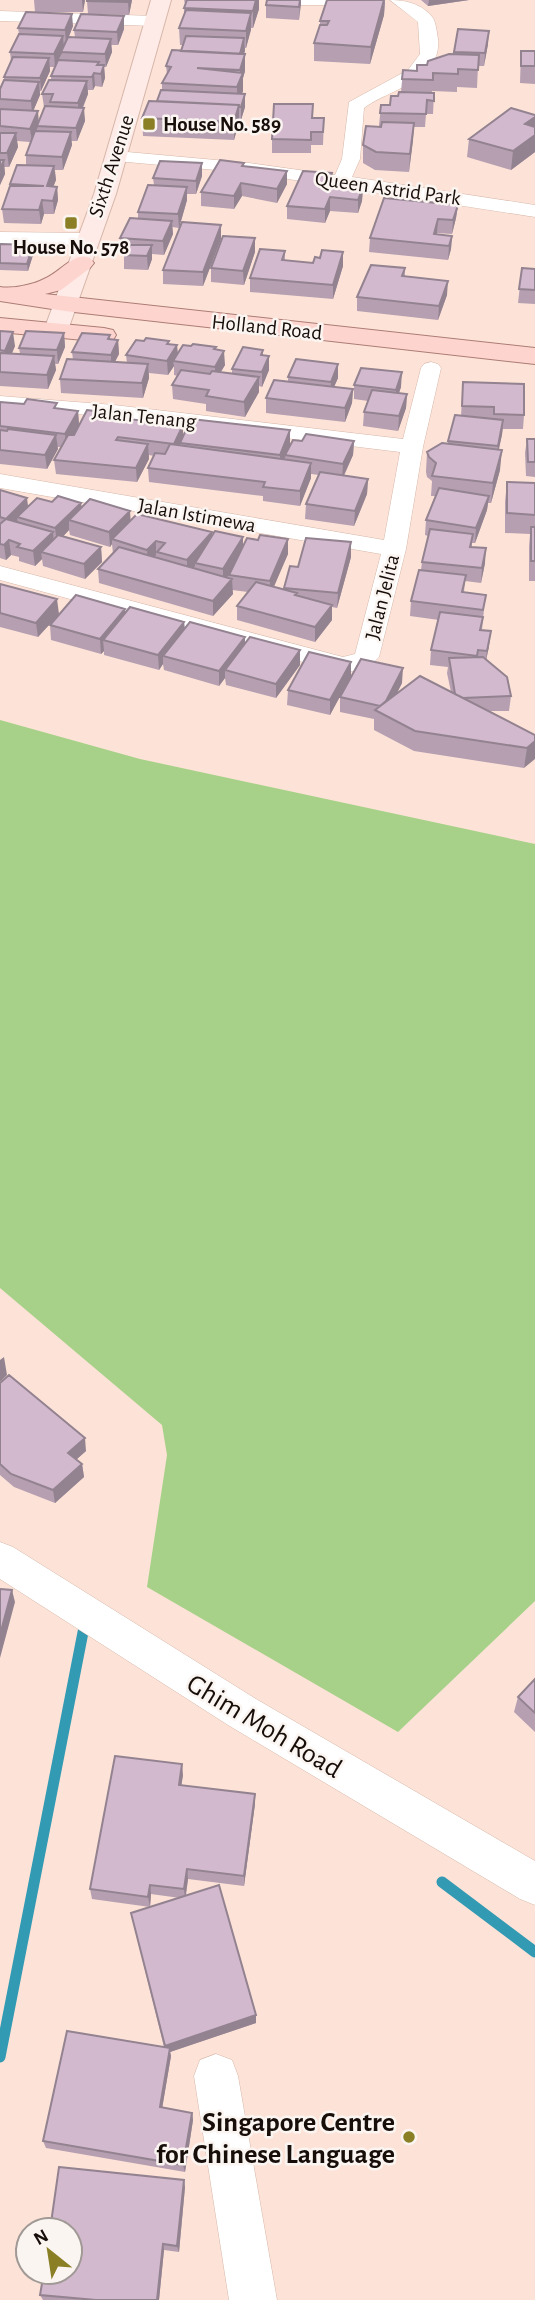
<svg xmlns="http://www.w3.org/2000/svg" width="535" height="2300" font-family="'Alegreya Sans',sans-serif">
	<rect width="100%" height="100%" fill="#fde3d7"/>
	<path fill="#a7d188" d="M0,720L140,759L535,844V1601L398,1732L147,1587L167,1455L162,1425L0,1288Z"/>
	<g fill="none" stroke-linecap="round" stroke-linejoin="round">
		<path stroke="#339ab3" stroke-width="11" d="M442,1882L535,1952
			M0,2057L85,1622"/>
		<g stroke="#d6b7a9" stroke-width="1">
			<path id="street" d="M278,0H369L361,5H286Z
				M390,0C405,0 423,4 433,18C436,23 437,33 438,39C442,81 389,89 364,108L360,159L352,177L535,205V217L249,173L116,161L107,156L116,151L249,163L335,175L342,159L349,102L408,70L420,54L418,22Z
				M0,11L155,16L163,21L155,26L0,21Z
				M0,232L87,233L97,239L87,245L0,244Z
				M431,362L438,364L441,368L423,447L406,549L379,657L368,668L343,673L0,580V566L343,657L355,654L381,554L0,488V474L384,540L400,452L114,417L0,408V396L114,405L403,439L421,368L424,364Z
				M0,1542L13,1547L256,1699L535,1861V1905L520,1899L228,1725L0,1579Z
				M216,2054L232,2060L238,2076L277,2300H229L194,2076L200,2060Z"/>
		</g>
		<g stroke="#d6b7a9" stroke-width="2">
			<path id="secondary" d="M151,0H171L116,194L68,330L65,335L56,337L47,335L44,330L94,194Z"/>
		</g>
		<g stroke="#ac7c74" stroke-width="2">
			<path id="primary" d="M82,256L90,258L94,263L90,268L61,290L45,294L535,348V364L65,311L0,301V287C12,289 33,285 44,279C58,273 67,260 82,256Z
				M0,318L104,328L113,330L116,335L113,340L104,342L0,332Z"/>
		</g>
		<use href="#street" fill="#fff" fill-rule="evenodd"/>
		<use href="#secondary" fill="#feeae7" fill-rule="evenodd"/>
		<use href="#primary" fill="#fdd4ce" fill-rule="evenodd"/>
	</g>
	<path fill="#b59fb1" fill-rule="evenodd" d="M34,0H85L83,12H35Z
		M132,0L129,15L88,14L87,1Z
		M184,0H259V9L253,28H251L246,48H245L244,54H245V71L243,78V91L242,94H245V107L241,120H239L234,140L143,136L142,118L157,101L162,90V83L167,74L166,66L181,51L183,45H180L179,28L184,15V8L185,4Z
		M267,0H301L299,20L266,18V5Z
		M385,0L384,15L370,64L314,61V43L320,25V21Z
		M421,0H469L428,6Z
		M124,16V29L118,45H111L112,52L106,67H104L105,78L102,87L95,86L93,90H88V94L83,108L85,121L77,141H71L72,145L63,170H55L56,180L53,187H57L58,200L54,214H44L41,224L4,223L2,209L10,184L26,165V155L30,142L17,141L18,147L9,167H4L5,174L0,185V89L4,81V77L11,61L10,52L19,34L18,28L73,26L69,37H75L74,30ZM50,67H55L51,76V80L42,94L44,107H45L39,122L33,111L40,95V91H41L50,71Z
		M458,29L488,44L484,66H478L477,88L457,87V92L432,91V93H434L433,114H426L425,127H414L409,172L375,170L363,163V145L381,127L379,126L381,105H390L401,92L403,70L417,71L453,55Z
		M521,51H535V84L520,83Z
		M535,115V152L511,170L467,157L469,139Z
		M312,118H324L323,145H311V153H272V139Z
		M202,163V176L196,194H187V200L179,228L172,227L173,234L164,255L152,254V259L148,270L124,269V252H121L120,238L138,218V212L154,185L153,178Z
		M244,163V166L287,171V184L277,203L242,196L234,209L201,206V192Z
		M332,185L363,187L362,201L358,213L330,211L325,223L287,219V206Z
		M458,205L456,218L452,234L437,233V234L452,236L451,249L448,260L369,252L370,238Z
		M221,239L203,286L163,284V270Z
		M0,244L33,245L34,252L28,271L0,270Z
		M285,251V260L313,263L343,252V266L333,299L250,292V278Z
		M255,252L244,285L211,282V268Z
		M405,268V276L447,295L438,320L357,311V297Z
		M522,268L535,269V304L518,303Z
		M0,331L15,346L12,353L20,354L19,348L64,333L65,347L58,364H55L56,370L48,389L0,386Z
		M110,335V339L118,340L119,354L115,362L127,363L126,355L169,344L177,345L178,355L191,346L216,347V350L225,365L221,372L232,373V369L263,350V355L269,356V370L262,387L259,386V392L245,417L206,411V404L173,399L172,385L178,376L174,375V366L168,375L149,373V378L143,398L61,393L60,379L73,360L72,352Z
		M288,377L338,378L334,387L353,389L352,403L345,422L266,413V398L288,381Z
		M463,382L524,415L523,429H503L499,449L500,470L491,503H488L487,510L475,543H472V547L485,563L481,583L465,581L464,592L484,609L482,630L489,646L486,660L511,696L509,711H490L535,735L524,768L414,751L374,730V719L340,712V697L402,683L397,693L451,692L447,673L448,667L430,665L431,650L439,620L410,616L411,601L421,570L422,562L428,536L425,535L426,520L435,496H431L432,481L427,477L426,472L427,452L448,443V441L461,416Z
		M354,385L401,387L399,393L407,394L406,408L398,431L363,426L364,412L368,401L354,399Z
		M0,402L78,411L79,425L111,417L183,436L290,430V445L302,441H354L353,455L344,476L368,479L367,494L354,526L305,519L306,504L319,475L311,474V478L300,506L263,501V496L149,482L148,468L154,456L149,455V459L137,482L56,474L54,460L61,447H57L58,449L47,469L0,464Z
		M527,439H535V477L526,476L525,453Z
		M507,482L535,483V581H529V547L530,534L505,533V502Z
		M0,490L28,506L52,502L81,503L82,508L130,511V520L212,532V535L243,546L288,554L273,587L284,590V588L298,567L351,557L337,608L332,607V620L315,642L237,620V606L248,592L232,590L233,594L213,616L99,583L98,569L113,554L112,544L110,547L70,535L69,530L63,536L101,547L102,562L85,579L43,566L42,559L35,566L19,561V557L11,555L6,560L0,558Z
		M0,580V584L59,614L38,637L0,627Z
		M126,613L184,622L185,629L245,644L300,665L276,698L226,685L225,678L219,686L164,670L163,664L159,670L104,655V651L101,654L51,640L50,625Z
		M351,662V676L330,715L287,705L288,690Z
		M0,1383L86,1451L76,1460L82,1464L84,1477L55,1503L14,1487L0,1475Z
		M535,1679V1732L514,1712L518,1697Z
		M183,1775L181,1785L255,1804L244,1886L188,1879L186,1896L256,2015V2023L170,2052L171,2056L162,2108L192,2113L193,2120L185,2172L46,2148L43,2141L164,2047L131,1913L180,1898L151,1894L150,1907L92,1899L90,1889Z
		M185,2187L179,2252L164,2250L159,2300H43L40,2295Z"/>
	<path fill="#938290" d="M82,0H85L83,12Z
		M129,0H132L129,15L128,2Z
		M256,0H259V9L253,28V11Z
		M300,0H301V4L299,20Z
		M385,0L384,15L370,64L371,47Z
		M429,0H469L428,6Z
		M251,13V30L246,48V31Z
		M72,14L73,26L66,43L65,30Z
		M124,16V29L118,45L117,32Z
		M489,31L488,44L484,66L485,53Z
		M63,36L64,49L55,67L54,54Z
		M244,38L245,51L239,69V56Z
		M111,39L112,52L106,67L105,54Z
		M245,54V71L243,78V91L237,105V87L240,79V70Z
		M49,58L50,71L41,91L40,78Z
		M104,65L105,78L102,87L101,74Z
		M94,73L95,86L93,90L92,77Z
		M87,81L88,94L79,116L78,103Z
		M39,82L40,95L32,114L31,101Z
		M245,94V107L241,120V107Z
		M239,105V123L234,140V122Z
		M84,108L85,121L77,141L76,128Z
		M38,111L39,124L32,142L30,129Z
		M535,117V133L525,124Z
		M414,123L413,141L409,172L410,154Z
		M71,132L72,145L63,170L62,157Z
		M16,133L18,147L9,167L7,153Z
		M535,135V152L511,170L513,151Z
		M4,160L5,174L0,185V169Z
		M202,163V176L196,194V181Z
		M54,166L56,180L48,200L47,186Z
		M287,171V184L277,203V189Z
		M332,173V187L328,184Z
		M241,183L242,196L234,209V196Z
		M57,187L58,200L54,214L53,201Z
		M187,187V200L179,228L178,214Z
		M363,187L362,201L358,213V200Z
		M330,197V211L325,223V209Z
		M42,200L44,214L41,224L39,210Z
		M458,205L456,218L452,234L453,220Z
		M438,219L437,233L434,244V234Z
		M172,221L173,234L164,255L163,241Z
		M221,225V239L203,286V272Z
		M452,236L451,249L448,260L449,246Z
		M255,238V252L244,285L243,271Z
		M33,245L34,252L28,271L27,264Z
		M152,245V259L148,270L147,256Z
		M343,252V266L333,299V285Z
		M448,281L447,295L438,320L439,306Z
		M13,332L15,346L7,365L5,351Z
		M64,333L65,347L58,364L57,350Z
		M118,340L119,354L111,369V355Z
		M177,345L178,359L173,361L174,366L168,375L167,361Z
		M224,351L225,365L215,381V367Z
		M54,356L56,370L48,389L47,375Z
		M269,356V370L262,387V372Z
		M148,364L149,378L143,398L142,383Z
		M338,364V378L330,396L331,382Z
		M402,372L401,387L395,404L396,390Z
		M259,377V392L245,417L244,402Z
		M353,389L352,403L345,422V408Z
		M407,394L406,408L398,431L399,416Z
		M78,411L79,425L66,448L65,434Z
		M503,420L502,435L496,461L498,446Z
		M183,425V440L180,443V447L175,458L174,444Z
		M290,430V445L280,470V455Z
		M56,435L58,449L47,469L45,455Z
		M354,441L353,455L342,479L343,464Z
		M148,444L149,459L137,482L136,468Z
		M502,450L500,470L491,503L493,483Z
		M311,463V478L300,506V491Z
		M368,479L367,494L354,526L355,511Z
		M489,496L487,510L475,543L476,528Z
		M27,498L29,513L17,517L18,524L6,519Z
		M81,503L82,517L69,520V530L57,543L55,528Z
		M130,511L131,525L112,539V544L110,547L109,532Z
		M53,532L54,547L41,552L42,559L35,566L33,551Z
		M212,532L213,547L195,563V566L187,575V560Z
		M243,537V551L223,584V569Z
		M288,539V554L270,596V581Z
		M9,540L11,555L6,560L4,545Z
		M156,541V555L148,564L147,550Z
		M351,542V557L337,608L338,593Z
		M101,547L102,562L85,579L84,564Z
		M486,548L485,563L481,583L482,568Z
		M232,579L233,594L213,616V601Z
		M57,599L59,614L38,637L36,623Z
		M332,605V620L315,642V627Z
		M125,609L126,623L103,640L104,651L101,654L100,639Z
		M184,622L185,636L163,656V664L159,670L158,655Z
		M491,631L489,646L485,666L487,651Z
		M245,637V652L225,670V678L219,686V671Z
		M300,650V665L276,698V684Z
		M351,662V676L330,715V700Z
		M403,668L402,683L386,715L383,706Z
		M535,741V759L524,768L527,748Z
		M4,1357L7,1375L0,1382V1360Z
		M85,1438L86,1451L70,1465L68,1453Z
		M82,1464L84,1477L55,1503L53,1490Z
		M12,1590L15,1602L0,1658V1635Z
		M182,1764L183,1775L180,1795L179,1785Z
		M255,1794V1804L244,1886V1876Z
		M187,1869L188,1879L185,1899L184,1889Z
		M150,1885L151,1894L150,1907L148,1897Z
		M256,2015V2023L170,2052L171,2056L161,2115L160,2107L166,2054L165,2046Z
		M192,2113L193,2120L185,2172L183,2165Z
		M184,2180L185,2187L179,2252L177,2246Z
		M163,2244L164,2250L159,2300H157Z"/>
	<path fill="#d2b9ce" stroke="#938290" stroke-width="2" d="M87,0H129L128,2L87,1Z
		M187,0H256L253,11L184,8Z
		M267,0H300L299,7L266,5Z
		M327,0H384L371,47L314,43L320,25H327L329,21H320Z
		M186,10L251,13L246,31L179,28Z
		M26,12L72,14L65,30L18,28Z
		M81,14L124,16L117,32L74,30Z
		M458,29L489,31L485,53L454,52Z
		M19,34L63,36L54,54L10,52Z
		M186,36L244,38L240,54L181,51Z
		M68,37L111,39L105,54L61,52Z
		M172,50L245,54L240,70L197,68L243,73L237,87L162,83L171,67L166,66Z
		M521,51H535V66H521Z
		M449,54L479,55L478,70L458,69V74L433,73V80L402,79L403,70L417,71V65H427L428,61Z
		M13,57L49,58L40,78L4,77Z
		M58,60L99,62L97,65H104L101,74L94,73L92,77L51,76Z
		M4,80L39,82L31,101L0,99V89Z
		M49,80L87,81L78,103L50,102L53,94H42Z
		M161,90L245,94L241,107H239V105L157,101Z
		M399,92L434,93V101L427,100L426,114L380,113L381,105H390L391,96H398Z
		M149,101L239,105L234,122L142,118Z
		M274,104H313L312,118H324L323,132H311V140L272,139Z
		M45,106L84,108L76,128L37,126Z
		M511,108L535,115V117L525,124L535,127V135L513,151L469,139Z
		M0,109L38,111L30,129L0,126Z
		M382,122L414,123L410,154L376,152L363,145L366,126L381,127Z
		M35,131L71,132L62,157L26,155Z
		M0,133H16L7,153H0Z
		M0,160H4L0,169Z
		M220,160L244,163L242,166L287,171L277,189L241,183L234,196L201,192Z
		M160,161L202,163L196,181L153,178Z
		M17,165L54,166L47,186L57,187L53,201L42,200L39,210L2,209L10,186H44L10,184Z
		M303,171L332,173L328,184L363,187L358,200L330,197L325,209L287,206Z
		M148,185L187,187L178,214L138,212Z
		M384,198L458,205L453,220L438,219L434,234L452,236L449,246L370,238Z
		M130,218L172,221L163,241L120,238Z
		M182,222L221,225L203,272L163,270Z
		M223,236L255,238L243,271L211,268Z
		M0,244L33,245L27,264L0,263Z
		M126,245H152L147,256L123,255Z
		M260,249L285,251L282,260L313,263L315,257L320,258L322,250L343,252L333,285L250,278Z
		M371,265L405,268L402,276L448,281L439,306L357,297Z
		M522,268L535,269V290L519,289Z
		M0,331L13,332L5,351L0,350Z
		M26,331L64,333L57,350L19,348Z
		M82,333L110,335L108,339L118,340L111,355L72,352Z
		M146,338L169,341L167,344L177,345L167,361L126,355L136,340L144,341Z
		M193,344L216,347L214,349L224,351L215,367L173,361L183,345L191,346Z
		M243,347L263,350L261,355L269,356L262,372L232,369Z
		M0,353L54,356L47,375L0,372Z
		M67,359L148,364L142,383L60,379Z
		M296,359L338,364L331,382L288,377Z
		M361,368L402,372L396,390L354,385Z
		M181,370L210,374L212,371L259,377L244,402L206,396L209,390L172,385Z
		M274,380L353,389L345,408L266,398Z
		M463,382L524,384V415L494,414V407L462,406Z
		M372,390L407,394L399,416L364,412Z
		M27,399L57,403L54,408L78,411L65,434L0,426V402L24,404Z
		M87,410L110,413L109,417L183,425L174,444L118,437L116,440L148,444L136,468L54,460L68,435H74Z
		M455,415L503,420L498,446L448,441Z
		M191,419L290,430L280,455L180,443Z
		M8,429L56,435L45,455L0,450V430L7,431Z
		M306,434L354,441L343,464L285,455L293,440L302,441Z
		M527,439H535V462H528Z
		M442,443L502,450L493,483L432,476L436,463L429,457L427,452Z
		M170,444L311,463L300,491L263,487L265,482L148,468L155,453L165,454Z
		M320,472L368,479L355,511L306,504Z
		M507,482L535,483V515L507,513Z
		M439,488L489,496L476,528L426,520Z
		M0,490L27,498L6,519L0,517Z
		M58,496L81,503L55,528L17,517L37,498L52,502Z
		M90,499L130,511L109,532L69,520Z
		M137,514L212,532L187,560L157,552L165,543L156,541L147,550L112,539Z
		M6,519L53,532L33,551L17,547L20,544L9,540L4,545L0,544V524Z
		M531,527H535V561H531Z
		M430,529L473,534L470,547L486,548L482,568L422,562Z
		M215,531L243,537L223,569L195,563Z
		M58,535L101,547L84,564L41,552Z
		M260,535L288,539L270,581L229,575L247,538L258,540Z
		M306,538L351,542L338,593L284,588L290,566L298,567Z
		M119,547L232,579L213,601L98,569Z
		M419,570L466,575L462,592L486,595L483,610L411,601Z
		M256,582L297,593L295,595L332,605L315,627L237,606Z
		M0,584L57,599L36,623L0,613Z
		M76,595L125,609L100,639L50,625Z
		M130,607L184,622L158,655L103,640Z
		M440,612L483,617L480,630L491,631L487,651L478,650L477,656L431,650Z
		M190,622L245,637L219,671L163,656Z
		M250,637L300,650L276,684L225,670Z
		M309,652L351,662L330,700L288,690Z
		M483,657L507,677L511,696L463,698L455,694L449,658Z
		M361,659L403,668L386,701L380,706L340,697Z
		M420,676L535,735V741L527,748L415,731L375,710Z
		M9,1375L85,1438L68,1453L82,1464L53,1490L11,1474L0,1464V1383Z
		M0,1589L12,1590L0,1635Z
		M535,1679V1713L518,1697Z
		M115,1756L182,1764L179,1785L255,1794L244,1876L187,1869L184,1889L150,1885L148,1897L90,1889Z
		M219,1885L256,2015L165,2046L131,1913Z
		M67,2031L170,2048L160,2107L192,2113L183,2165L43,2141Z
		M59,2167L184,2180L177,2246L163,2244L157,2300H96L40,2295L44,2272H70V2230H50Z"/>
	<g fill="#8a7f25" stroke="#fbf5f2" stroke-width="2.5">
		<rect x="142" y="117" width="14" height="14" rx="3.5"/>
		<rect x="64" y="216" width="14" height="14" rx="3.5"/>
		<circle cx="409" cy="2137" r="7"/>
	</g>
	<g text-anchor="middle" stroke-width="5" stroke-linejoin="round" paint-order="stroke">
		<g font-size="21" font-weight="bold" fill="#180e09" stroke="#fbf5f2" text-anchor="start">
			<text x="163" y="131">House No. 589</text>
			<text x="71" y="254" text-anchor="middle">House No. 578</text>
		</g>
		<g font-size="21" fill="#180e09" stroke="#fbf5f2">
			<text transform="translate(111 166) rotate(-72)" y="7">Sixth Avenue</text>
			<text transform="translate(388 188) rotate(8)" y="7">Queen Astrid Park</text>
			<text transform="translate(267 327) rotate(6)" y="7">Holland Road</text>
			<text transform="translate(144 416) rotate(6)" y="7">Jalan Tenang</text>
			<text transform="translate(197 515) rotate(10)" y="7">Jalan Istimewa</text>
			<text transform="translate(382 597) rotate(-76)" y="7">Jalan Jelita</text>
		</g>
		<g font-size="28" fill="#180e09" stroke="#fbf5f2">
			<text transform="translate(265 1725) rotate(31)" y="10">Ghim Moh Road</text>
		</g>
		<g font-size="28" font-weight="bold" fill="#180e09" stroke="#fbf5f2" text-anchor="end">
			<text x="395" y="2131">Singapore Centre<tspan x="395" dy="32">for Chinese Language</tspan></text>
		</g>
	</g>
	<g transform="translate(49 2251) rotate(330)"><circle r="33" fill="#fbf5f2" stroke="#a09995" stroke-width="2"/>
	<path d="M0-5L12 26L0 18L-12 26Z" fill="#8a7f25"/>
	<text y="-10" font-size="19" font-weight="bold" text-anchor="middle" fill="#180e09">N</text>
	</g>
</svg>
